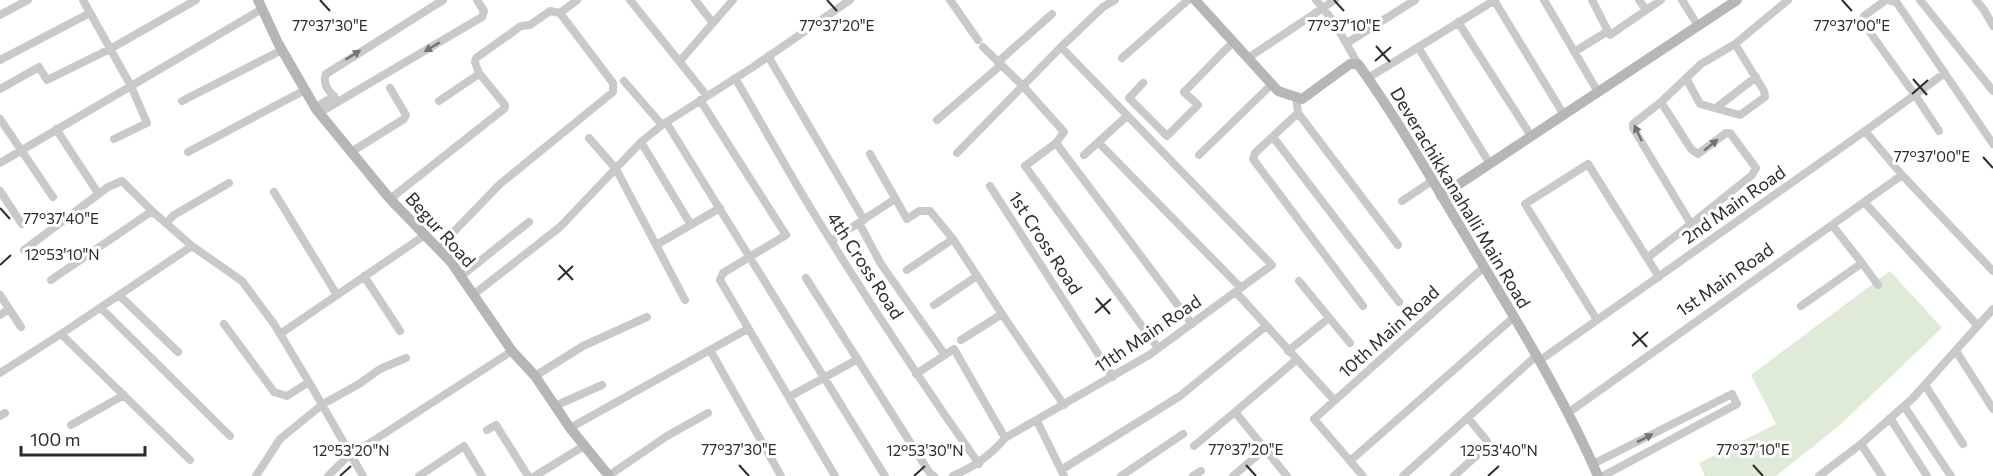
<svg xmlns="http://www.w3.org/2000/svg" width="1993" height="476" font-family="Commissioner,sans-serif">
	<rect width="100%" height="100%" fill="#fff"/>
	<path fill="#dfead8" d="M1890,271L1942,328L1840,425L1776,476H1705L1699,463L1776,424L1751,375Z"/>
	<g fill="none" stroke-linecap="round" stroke-linejoin="round">
		<path stroke="#c9c9c9" stroke-width="8" d="M83,0L131,86L147,123L114,139
			M630,0L707,96
			M695,0L713,23
			M950,0L978,40
			M1316,0L1334,22L1358,64
			M1494,0L1564,115
			M1544,0L1598,92
			M1592,0L1610,35L1661,0
			M1639,0L1646,10
			M1682,0L1698,26
			M1886,0L1864,16L1869,31L1915,95L1939,131
			M1888,0L1897,3L1993,144
			M1920,0L1993,91
			M1976,0L1984,10L1993,26
			M0,15L28,0
			M1458,22L1531,136
			M1347,43L1415,0
			M983,47L1023,86L1064,132L1056,143L1025,166L1158,348
			M1418,47L1490,164
			M1574,52L1608,31
			M768,56L864,220
			M1122,58L1188,0
			M1248,58L1335,0
			M0,60L90,13
			M680,61L733,0
			M998,62L1052,14
			M735,78C761,122 786,168 813,212C866,298 921,382 979,464
			M1368,78L1495,0
			M1686,78L1700,104L1740,115L1765,97L1764,91L1735,44
			M624,81L662,125
			M1143,83L1129,98L1167,136L1198,105L1184,92L1233,42
			M0,89L39,67L47,80L110,49L196,0
			M1296,96L1298,113L1398,245
			M700,100L786,235L723,273L720,280L835,476
			M182,101L282,50
			M439,101L476,76L479,73L475,62L476,58L521,26L530,25L550,11L560,13L577,0
			M338,102C332,94 321,85 326,74L443,0
			M1661,102L1691,149L1698,154L1726,133H1730L1756,168L1752,175L1691,224L1633,128V124L1661,102L1701,64L1735,44L1788,0
			M315,108L334,96
			M1716,108L1756,77
			M319,113L482,17L484,11L477,0
			M1298,113L1255,153L1253,159L1363,306
			M0,119L53,197
			M937,120L1001,65
			M666,122L885,476
			M56,129L98,193
			M1865,131L1902,175L1993,271
			M1273,137L1399,302
			M589,138L616,169L685,300
			M641,142L691,225
			M1098,142L1241,288
			M1056,143L1192,324
			M188,152L305,90
			M351,152L404,119L406,115L390,88
			M957,153L1061,47L1103,7L1115,0
			M870,154L907,219L919,211H930L953,239L1002,314L961,340
			M1084,155L1127,116
			M1199,155L1272,84
			M0,163L262,9
			M990,186L1113,377
			M0,191L22,224
			M274,192L337,295
			M390,199L505,108V105L479,73
			M1402,201L1432,181
			M1864,202L1978,326
			M166,223L174,215L229,183
			M859,223L881,264L945,355
			M831,241L895,199
			M656,245L720,208
			M438,248L500,184L613,92V83L560,13
			M24,250L108,187L122,181L152,211L192,246L242,281L274,324L309,382L363,476
			M1647,258L1691,224
			M1862,263L1878,285
			M907,270L953,239
			M364,276L400,331
			M460,277L529,222
			M806,278L929,472L934,476
			M51,280L152,211
			M1299,281L1350,343
			M1236,292L1334,400
			M0,295L21,327
			M119,295L178,352
			M473,295L560,227L641,142L662,125L753,67L850,0
			M934,305L977,276
			M1801,306L1862,263L1832,225
			M101,308L230,436
			M1002,314L1064,405
			M0,315L9,309
			M1597,320L1525,204L1588,164L1659,277
			M224,324L274,392L287,396L309,382
			M61,334L190,460
			M280,334L425,235
			M710,350L781,476
			M1288,351L1329,318
			M1956,351L1993,409
			M1539,361L1865,131L1945,73
			M0,373L61,334L192,246
			M916,374L954,349L1005,438
			M535,376L583,346L647,317
			M1925,385L1963,444
			M789,397L858,359
			M555,406L602,385
			M1904,406L1951,476
			M1568,413L1902,175
			M0,416L5,413
			M1890,418L1927,476
			M1037,421L1064,476
			M71,425L124,395
			M570,428L744,331H749
			M487,430L496,425L528,476
			M1861,444L1882,476
			M1194,446L1235,412
			M1265,449L1287,476
			M1350,461L1513,318
			M1593,464L1732,394L1737,404L1603,476
			M1061,470L1180,396L1266,326
			M256,476L280,439L323,404L359,384L380,369L406,358
			M328,476L345,459L512,351
			M419,476L464,446L482,476
			M535,476L584,446
			M608,476L667,436L708,413
			M953,476C975,466 990,456 1005,438L1149,355L1272,265L1061,47
			M1121,476L1183,434
			M1193,476L1201,471
			M1233,476L1265,449L1235,412L1296,360
			M1363,476L1314,419L1484,267
			M1403,476L1536,356
			M1454,476L1487,446V441L1468,418
			M1819,476L1861,444L1912,399L1993,309"/>
		<path stroke="#b6b6b6" stroke-width="10" d="M258,0L278,43L316,109L390,199L451,262L512,351L535,376L570,428L609,476
			M1195,0L1278,91L1302,99L1350,64H1358C1399,121 1434,184 1470,243C1515,319 1563,395 1598,476
			M1441,196L1737,0"/>
	</g>
	<defs><path id="oneway-solid" d="M-6-.8H1V-3.2L6.5 0L1 3.2V.8H-6Z" transform="scale(1.5)"/></defs>
	<g fill="#737373">
		<use href="#oneway-solid" transform="translate(432 47) rotate(149)"/>
		<use href="#oneway-solid" transform="translate(353 55) rotate(-32)"/>
		<use href="#oneway-solid" transform="translate(1638 133) rotate(-115)"/>
		<use href="#oneway-solid" transform="translate(1711 145) rotate(-39)"/>
		<use href="#oneway-solid" transform="translate(1645 438) rotate(-27)"/>
	</g>
	<path fill="none" stroke="#2c2c2c" stroke-width="2" d="M320,0L330,11M827,0L837,11M1334,0L1344,11M1842,0L1852,11M1376,46L1390,62M1375,61L1391,47M1913,79L1927,95M1912,94L1928,80M1983,157L1993,168M0,208L10,219M0,265L11,255M559,265L573,280M558,280L573,266M1096,298L1110,314M1095,313L1111,299M1633,332L1647,347M1632,346L1648,332M739,465L749,476M1246,465L1256,476M1753,465L1763,476M340,476L351,466M914,476L925,466M1488,476L1499,466"/>
	<g text-anchor="middle" stroke-width="6" stroke-linejoin="round" paint-order="stroke">
		<g font-size="18" fill="#2c2c2c" stroke="#fff">
			<text transform="translate(1460 198) rotate(59)" y="6">Deverachikkanahalli Main Road</text>
			<text transform="translate(1734 205) rotate(-35)" y="6">2nd Main Road</text>
			<text transform="translate(440 230) rotate(48)" y="6">Begur Road</text>
			<text transform="translate(1045 243) rotate(57)" y="6">1st Cross Road</text>
			<text transform="translate(865 266) rotate(57)" y="6">4th Cross Road</text>
			<text transform="translate(1725 280) rotate(-35)" y="6">1st Main Road</text>
			<text transform="translate(1389 332) rotate(-42)" y="6">10th Main Road</text>
			<text transform="translate(1148 334) rotate(-34)" y="6">11th Main Road</text>
		</g>
	</g>
	<g font-size="15" text-anchor="middle" fill="#2c2c2c" stroke="#fff" stroke-width="6" stroke-linejoin="round" paint-order="stroke">
		<text x="330" y="31">77°37'30"E</text>
		<text x="837" y="31">77°37'20"E</text>
		<text x="1344" y="31">77°37'10"E</text>
		<text x="1852" y="31">77°37'00"E</text>
		<text x="1932" y="162">77°37'00"E</text>
		<text x="61" y="224">77°37'40"E</text>
		<text x="62" y="260">12°53'10"N</text>
		<text x="739" y="455">77°37'30"E</text>
		<text x="1246" y="455">77°37'20"E</text>
		<text x="1753" y="455">77°37'10"E</text>
		<text x="351" y="456">12°53'20"N</text>
		<text x="925" y="456">12°53'30"N</text>
		<text x="1499" y="456">12°53'40"N</text>
	</g>
	<path d="M21 446v9h124v-9" fill="none" stroke="#2c2c2c" stroke-width="3"/>
	<text x="30" y="446" font-size="18" fill="#2c2c2c" stroke="#ffffff" stroke-width="4.5" paint-order="stroke">100 m</text>
</svg>
